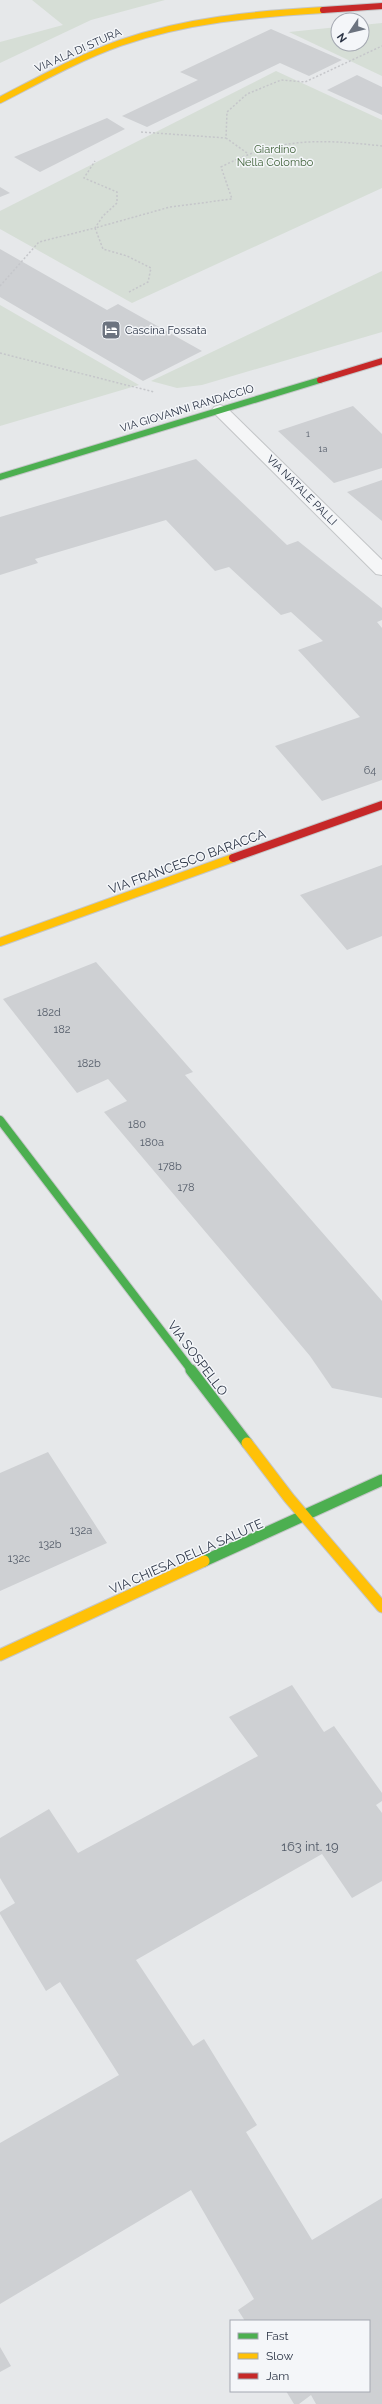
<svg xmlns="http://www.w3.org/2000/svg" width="382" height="2404" font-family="Raleway,sans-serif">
	<rect width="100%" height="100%" fill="#e6e8ea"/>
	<path fill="#d6ded6" d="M32,0H165L91,20L0,63V42L63,25Z
		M382,23V76L289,32L338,27V44H362V25Z
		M276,71L382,120V188L132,303L0,229V211Z
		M382,271V332L202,385L177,388L151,381Z
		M0,305L139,385L0,426Z"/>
	<path fill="#ced0d3" d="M271,29L342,60L309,76L280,63L147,127L122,116L198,80L180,72Z
		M357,75L382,87V115L327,90Z
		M107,118L125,129L40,172L14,157Z
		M0,187L10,193L0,197Z
		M0,249L107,310L118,304L202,351L143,381L0,297Z
		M353,406L382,434V468L334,483L278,431Z
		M196,459L287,545L298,541L382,608V620L377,622L382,628V780L322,801L275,746L360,717L298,650L323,641L291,612L281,615L229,567L215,571L166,520L35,559L38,563L0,575V517Z
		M382,480V521L347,492Z
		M382,865V936L347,950L300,895Z
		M96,962L193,1072L185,1075L382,1301V1398L332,1388L310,1356L258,1294L104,1112L127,1101L108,1079L77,1093L3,999Z
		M48,1452L107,1543L0,1591V1473Z
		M292,1685L324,1732L334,1726L382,1793V1801L376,1805L382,1813V1881L352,1898L322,1854L136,1960L193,2046L204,2039L257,2125L246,2132L312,2240L382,2198V2404H316L311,2395L299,2404H294L286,2391H369V2321H245L238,2310L254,2299L191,2190L0,2304V2143L119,2075L60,1982L46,1991L0,1914V1912L15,1903L0,1878V1838L49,1809L78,1853L258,1756L229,1717Z
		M0,2347L11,2366L0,2372Z"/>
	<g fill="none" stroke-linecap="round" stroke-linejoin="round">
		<g stroke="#c4c6c8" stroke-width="2">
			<path id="street" d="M220,405L226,407L382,560V575L376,574L214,413L212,410L214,407Z"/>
		</g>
		<g stroke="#c4c6c8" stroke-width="8">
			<path id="fast-far2" d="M0,477L320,380"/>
		</g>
		<g stroke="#c4c6c8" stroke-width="10">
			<path id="fast-far1" d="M0,1120L192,1371"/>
		</g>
		<g stroke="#c4c6c8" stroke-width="13">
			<path id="fast" d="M191,1370L247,1443
				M204,1561L382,1480"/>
		</g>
		<g stroke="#c4c6c8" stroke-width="8">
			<path id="slow-far2" d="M0,100C39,80 78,58 120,43C186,20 255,14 323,10"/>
		</g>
		<g stroke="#c4c6c8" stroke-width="10">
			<path id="slow-far1" d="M0,942L233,858"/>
		</g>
		<g stroke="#c4c6c8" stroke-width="13">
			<path id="slow" d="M247,1443L289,1498L382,1607
				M0,1655L204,1561"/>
		</g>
		<g stroke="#c4c6c8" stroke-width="8">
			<path id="jam-far1" d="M323,10L382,6
				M320,380L382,361"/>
		</g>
		<g stroke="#c4c6c8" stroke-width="10">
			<path id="jam" d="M233,858L382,805"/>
		</g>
		<path stroke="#c5c6ca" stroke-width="1.5" stroke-dasharray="2 2" stroke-linecap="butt" d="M141,132L226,138
			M247,153L226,138L227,112L247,94L281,80L305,82L382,46
			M0,286L39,242L95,228L103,216L117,203V192L84,178L95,161
			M129,292L148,282L151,268L127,256L103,249L95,228L170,207L232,199L221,167C279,137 319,139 382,146
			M0,353L154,392"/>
		<use href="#street" fill="#f5f6f7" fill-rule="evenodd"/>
		<use href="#fast-far2" stroke="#4caf50" stroke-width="6"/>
		<use href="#fast-far1" stroke="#4caf50" stroke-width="8"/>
		<use href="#fast" stroke="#4caf50" stroke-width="11"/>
		<use href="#slow-far2" stroke="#ffc107" stroke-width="6"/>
		<use href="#slow-far1" stroke="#ffc107" stroke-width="8"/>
		<use href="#slow" stroke="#ffc107" stroke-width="11"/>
		<use href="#jam-far1" stroke="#c62828" stroke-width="6"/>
		<use href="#jam" stroke="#c62828" stroke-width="8"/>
	</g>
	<defs>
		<g id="hotel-square" transform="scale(1)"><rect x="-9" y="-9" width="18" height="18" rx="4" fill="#6c737f" stroke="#f4f6f9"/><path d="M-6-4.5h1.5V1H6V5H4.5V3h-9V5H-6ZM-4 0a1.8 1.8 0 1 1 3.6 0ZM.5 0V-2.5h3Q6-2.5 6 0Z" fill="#fff"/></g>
	</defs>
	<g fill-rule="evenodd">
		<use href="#hotel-square" x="111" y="330"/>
	</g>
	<g text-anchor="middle" stroke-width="3" stroke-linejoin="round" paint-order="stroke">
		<g font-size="9" fill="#545c69">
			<text x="308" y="437">1</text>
			<text x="323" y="452">1a</text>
		</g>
		<g font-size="11" fill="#2b3445" stroke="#f4f6f9">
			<text transform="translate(78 50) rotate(-24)" y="4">VIA ALA DI STURA</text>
			<text transform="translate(187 408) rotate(-17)" y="4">VIA GIOVANNI RANDACCIO</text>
			<text transform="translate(302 490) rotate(45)" y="4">VIA NATALE PALLI</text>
		</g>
		<g font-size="11" fill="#3f6138" stroke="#f4f6f9">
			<text x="275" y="153">Giardino<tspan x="275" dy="13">Nella Colombo</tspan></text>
		</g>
		<g font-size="11" fill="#2b3445" stroke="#f4f6f9" text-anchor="start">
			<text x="125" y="334">Cascina Fossata</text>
		</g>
		<g font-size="11" fill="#545c69">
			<text x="370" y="774">64</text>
			<text x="49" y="1016">182d</text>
			<text x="62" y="1033">182</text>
			<text x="89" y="1067">182b</text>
			<text x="137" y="1128">180</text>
			<text x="152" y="1146">180a</text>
			<text x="170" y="1170">178b</text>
			<text x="186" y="1191">178</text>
			<text x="81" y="1534">132a</text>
			<text x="50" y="1548">132b</text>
			<text x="19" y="1562">132c</text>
		</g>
		<g font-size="13" fill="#2b3445" stroke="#f4f6f9">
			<text transform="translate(187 861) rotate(-20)" y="5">VIA FRANCESCO BARACCA</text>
			<text transform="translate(198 1358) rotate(53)" y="5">VIA SOSPELLO</text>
			<text transform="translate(186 1556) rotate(-24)" y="5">VIA CHIESA DELLA SALUTE</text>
		</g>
		<g font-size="13" fill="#545c69">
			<text x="310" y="1851">163 int. 19</text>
		</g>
	</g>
	<rect x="230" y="2320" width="140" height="72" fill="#f4f6f9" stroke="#a4a8b1"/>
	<rect x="238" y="2333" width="20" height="6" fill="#4caf50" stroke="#a4a8b1"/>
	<text x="266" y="2340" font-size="12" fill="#2b3445">Fast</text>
	<rect x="238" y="2353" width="20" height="6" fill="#ffc107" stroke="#a4a8b1"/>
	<text x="266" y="2360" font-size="12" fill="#2b3445">Slow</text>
	<rect x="238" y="2373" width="20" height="6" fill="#c62828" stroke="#a4a8b1"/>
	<text x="266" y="2380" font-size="12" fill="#2b3445">Jam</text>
	<g transform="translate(350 32) rotate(235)"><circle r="19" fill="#f4f6f9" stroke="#a4a8b1"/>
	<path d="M0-3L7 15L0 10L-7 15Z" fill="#6c737f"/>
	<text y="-6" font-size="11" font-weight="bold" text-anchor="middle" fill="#2b3445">N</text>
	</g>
</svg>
